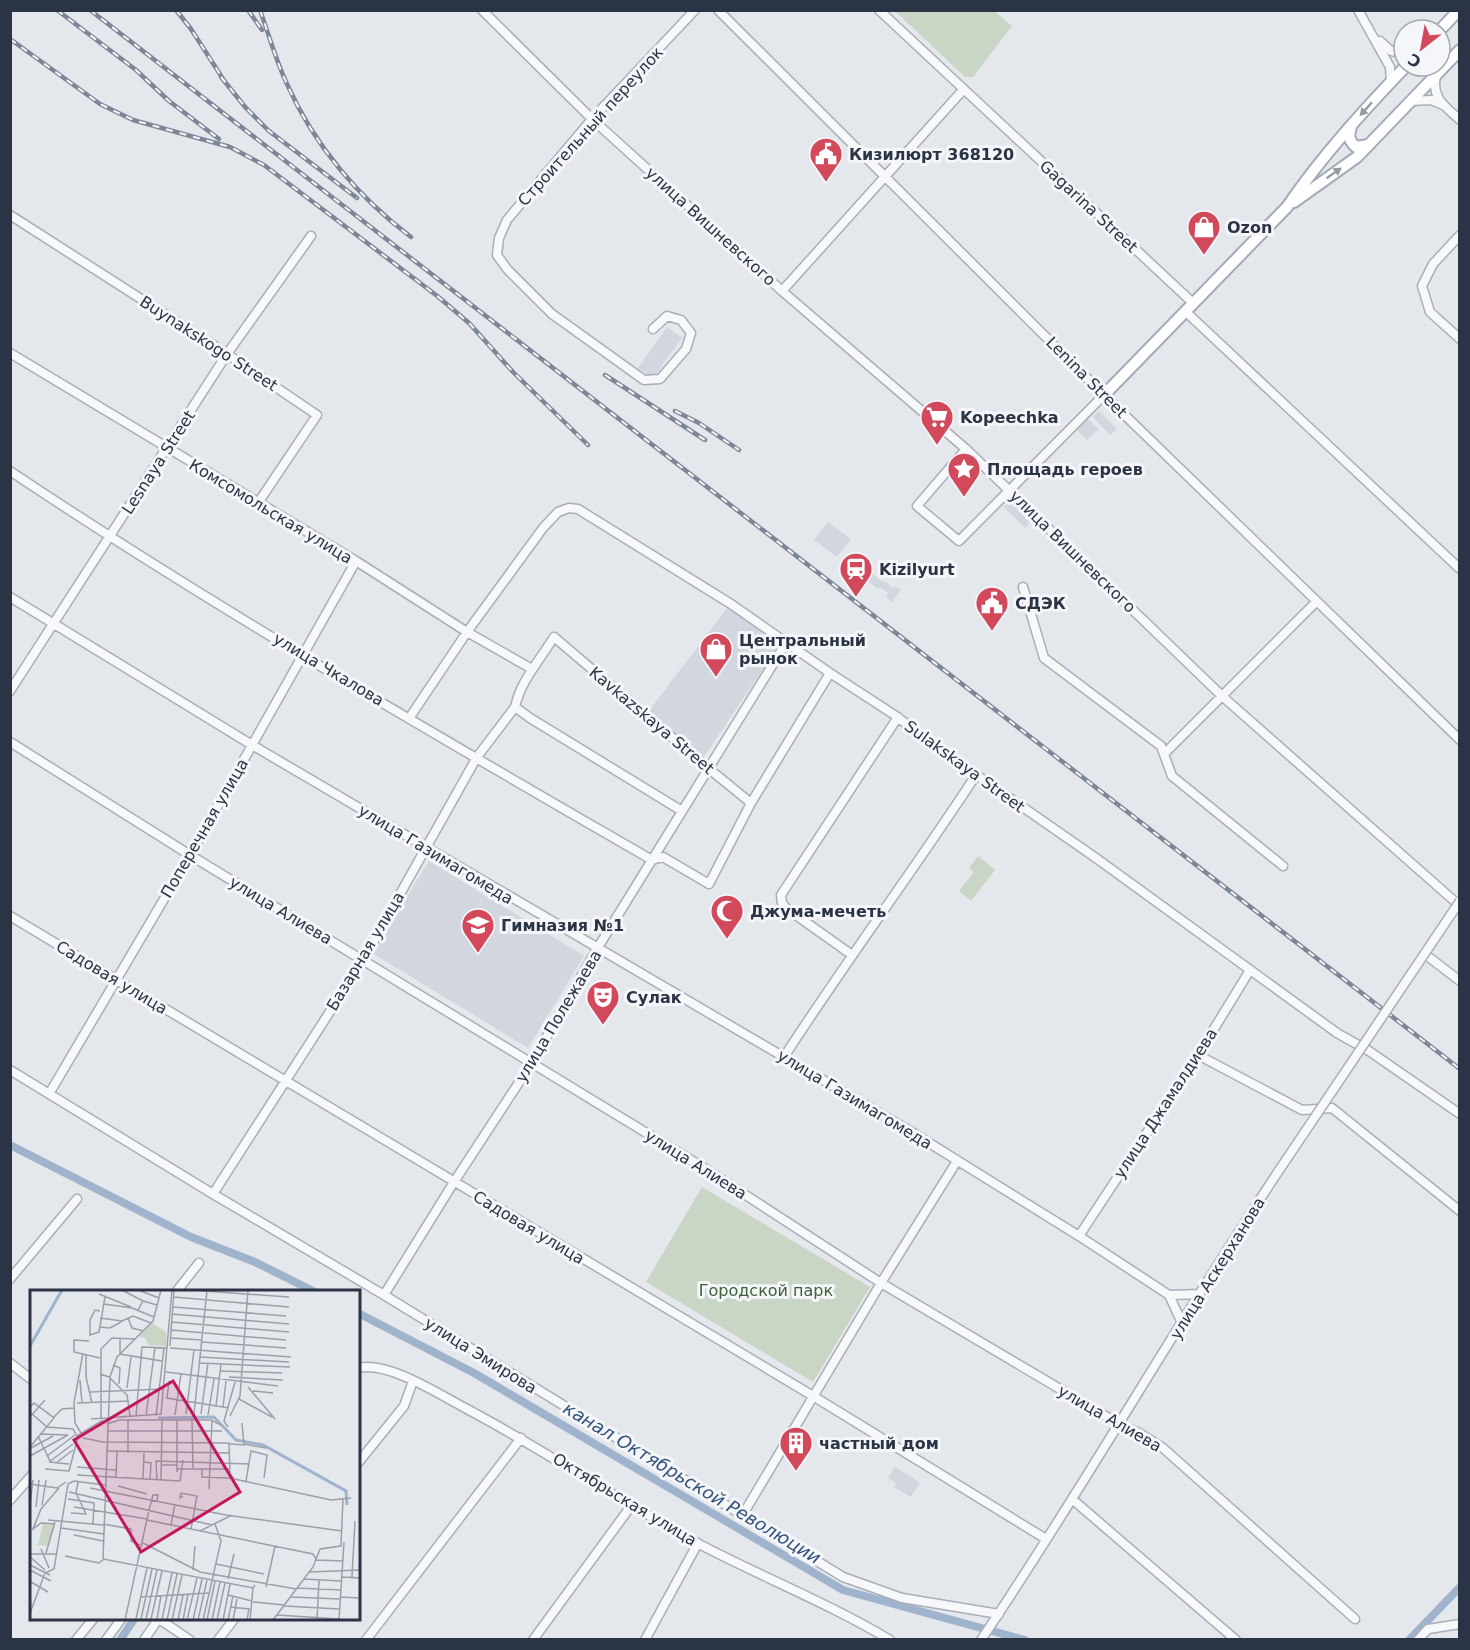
<svg xmlns="http://www.w3.org/2000/svg" width="1470" height="1650" font-family="'DejaVu Sans',sans-serif">
	<rect width="100%" height="100%" fill="#e4e7ec"/>
	<path fill="#d2d6de" d="M667,327L682,338L653,378L638,368Z
		M1099,411L1117,429L1110,435L1093,417Z
		M1088,419L1099,429L1087,440L1077,430Z
		M1013,498L1034,518L1025,528L1004,507Z
		M828,522L851,539L837,557L814,540Z
		M855,557L868,567L866,569L883,582L884,581L893,588L895,586L901,590L892,602L886,597L888,593L880,587L878,589L848,567Z
		M728,607L781,643L703,758L648,712Z
		M429,861L584,956L528,1048L372,953Z
		M895,1467L920,1483L911,1497L894,1487L896,1483L888,1478Z"/>
	<path fill="#c9d6c5" d="M895,11H994L1012,26L973,77H965Z
		M978,856L995,870L971,901L959,891L974,872L969,868Z
		M702,1187L870,1287L813,1382L646,1282Z"/>
	<g fill="none" stroke-linecap="round" stroke-linejoin="round">
		<path stroke="#9fb4cc" stroke-width="8" d="M10,1145L191,1237L255,1262L315,1292
			M358,1313L474,1373L843,1590L1025,1640
			M120,1640L135,1618
			M1409,1640L1460,1587"/>
		<g stroke="#a9aeb7" stroke-width="11">
			<path id="minor" d="M482,10L592,119L782,291L966,449L1222,696L1460,906
				M718,10L1104,395L1460,740
				M879,10L1193,303
				M1358,10L1390,67L1391,81
				M1380,41L1391,51L1404,53
				M1436,76C1431,98 1445,106 1460,120
				M1411,101L1431,100L1443,105
				M10,215L227,354L317,415L258,503
				M1460,235L1433,264L1422,286L1430,312L1460,339
				M782,291L963,90
				M1185,311L1460,569
				M653,329L667,316L681,320L691,333L686,349L660,379L644,380L552,314L507,269L497,255L499,238L507,220L592,119L695,10
				M10,353L356,561L467,632L532,669
				M966,449L917,506L959,541L1104,395
				M10,471C218,610 436,735 652,860L663,857L709,884L751,803L830,673
				M1023,587L1044,658L1161,746L1172,776L1283,866
				M10,597L252,745L910,1131L1079,1236L1169,1295L1182,1323
				M10,691L227,354L311,236
				M410,717L467,632L543,528L558,512L569,508L578,509L731,604L830,673L893,714L965,767L1096,858L1337,1033L1369,1051L1460,1114
				M10,742L190,855L704,1168L881,1283L1119,1424L1139,1433L1163,1448L1355,1619
				M1164,754L1316,602
				M682,811L530,718L515,707C521,680 540,660 554,637L708,768L751,803
				M10,916L813,1396L1046,1539
				M852,955L786,908L782,903L781,895L898,717
				M1430,958L1460,981
				M1198,1055L1302,1110L1332,1108L1460,1211
				M784,1057C846,961 914,870 976,775
				M10,1070L213,1194L384,1295L843,1577L902,1598L999,1614
				M49,1094L190,855L356,561
				M213,1194L363,960L477,757L515,707
				M1079,1236L1198,1055L1250,970
				M10,1279L77,1199
				M176,1292L199,1263
				M384,1295L454,1182L531,1064L597,949L786,643
				M1169,1295L1200,1294
				M10,1363L32,1380
				M358,1368C389,1361 440,1395 467,1409C546,1451 620,1501 699,1544C762,1577 828,1603 890,1640
				M358,1463L404,1406L413,1381
				M1072,1499L1236,1640
				M10,1500L32,1475
				M742,1516L881,1283L957,1161
				M159,1619L190,1640
				M76,1640L94,1618
				M106,1640L122,1618
				M144,1640L159,1618
				M218,1640L235,1618
				M366,1640L521,1438
				M533,1640L631,1506
				M645,1640L698,1543
				M981,1640C1087,1483 1180,1317 1286,1160
				M1418,1640L1428,1629L1460,1624"/>
		</g>
		<g stroke="#a3abb8" stroke-width="14">
			<path id="major" d="M1440,30L1459,10
				M1351,127C1348,136 1349,141 1356,147L1369,145
				M1294,202L1357,157L1460,50
				M1104,395L1287,207C1321,157 1364,110 1406,66"/>
		</g>
		<use href="#minor" stroke="#f7f8fa" stroke-width="8"/>
		<use href="#major" stroke="#fff" stroke-width="10"/>
		<g stroke="#7d8696" stroke-width="4.5">
			<path id="rail" d="M57,10L136,70L169,101L219,139
				M90,10L1460,1069
				M176,10L191,29L225,82
				M248,10L262,30
				M260,10C269,35 276,61 287,84C314,145 359,198 411,237
				M10,39L100,104L133,120L230,147L264,165L436,295L469,323L513,372L588,445
				M221,77L246,108L269,131L357,198
				M605,375L705,440
				M675,411L699,423L739,450"/>
		</g>
		<use href="#rail" stroke="#f4f6f9" stroke-width="2" stroke-dasharray="7" stroke-linecap="butt"/>
		<g stroke="#a9aeb7" stroke-width="11" stroke-linecap="butt">
			<path id="minor-bridge" d="M1286,1160L1460,901"/>
		</g>
		<use href="#minor-bridge" stroke="#f7f8fa" stroke-width="8"/>
	</g>
	<defs><path id="oneway-solid" d="M-6-.8H1V-3.2L6.5 0L1 3.2V.8H-6Z" transform="scale(1.5)"/></defs>
	<g fill="#959aa2">
		<use href="#oneway-solid" transform="translate(1366 109) rotate(132)"/>
		<use href="#oneway-solid" transform="translate(1334 173) rotate(-35)"/>
	</g>
	<defs>
		<g id="civic-pin" transform="scale(1.725)"><path d="M0 17L-7.5 6A9.5 9.5 0 1 1 7.5 6Z" fill="#d1495b" stroke="#f4f6f9"/><path d="M-.6-6.5H3V-4.5H.6V-3L4-1V1h2V6H-6V1h2V-1L-.6-3ZM-1.2 2.5V6h2.4V2.5Z" fill="#fff"/></g>
		<g id="shop-pin" transform="scale(1.725)"><path d="M0 17L-7.5 6A9.5 9.5 0 1 1 7.5 6Z" fill="#d1495b" stroke="#f4f6f9"/><path d="M-5-2.5h2.3a2.7 3.5 0 0 1 5.4 0H5L5.5 6h-11ZM-1.5-2.5h3a1.5 2.3 0 0 0-3 0Z" fill="#fff"/></g>
		<g id="supermarket-pin" transform="scale(1.725)"><path d="M0 17L-7.5 6A9.5 9.5 0 1 1 7.5 6Z" fill="#d1495b" stroke="#f4f6f9"/><path d="M-6-5.5h2.5l.6 2H6L4.5 2H-2.5L-4.4-4H-6ZM-1.5 3.2a1.3 1.3 0 1 0 .1 0ZM3 3.2a1.3 1.3 0 1 0 .1 0Z" fill="#fff"/></g>
		<g id="sight-pin" transform="scale(1.725)"><path d="M0 17L-7.5 6A9.5 9.5 0 1 1 7.5 6Z" fill="#d1495b" stroke="#f4f6f9"/><path d="M0-6L1.8-2.2L6-1.7L2.9 1.2L3.7 5.4L0 3.3L-3.7 5.4L-2.9 1.2L-6-1.7L-1.8-2.2Z" fill="#fff"/></g>
		<g id="station-pin" transform="scale(1.725)"><path d="M0 17L-7.5 6A9.5 9.5 0 1 1 7.5 6Z" fill="#d1495b" stroke="#f4f6f9"/><path d="M-3-6H3Q5-6 5-4V2Q5 4 3 4L4.5 6H3L1.5 4h-3L-3 6H-4.5L-3 4Q-5 4-5 2V-4Q-5-6-3-6ZM-3.5-4v3h7v-3ZM-3.5 1v1.5H-2V1ZM2 1v1.5H3.5V1Z" fill="#fff"/></g>
		<g id="mosque-pin" transform="scale(1.725)"><path d="M0 17L-7.5 6A9.5 9.5 0 1 1 7.5 6Z" fill="#d1495b" stroke="#f4f6f9"/><path d="M3.5-4.9A6 6 0 1 0 3.5 4.9A5 5 0 1 1 3.5-4.9Z" fill="#fff"/></g>
		<g id="school-pin" transform="scale(1.725)"><path d="M0 17L-7.5 6A9.5 9.5 0 1 1 7.5 6Z" fill="#d1495b" stroke="#f4f6f9"/><path d="M0-5L7-2L0 1L-7-2ZM-4 1L0 2.5L4 1V4Q0 6-4 4Z" fill="#fff"/></g>
		<g id="theatre-pin" transform="scale(1.725)"><path d="M0 17L-7.5 6A9.5 9.5 0 1 1 7.5 6Z" fill="#d1495b" stroke="#f4f6f9"/><path d="M-5-5.5Q0-4 5-5.5V0Q5 5 0 6Q-5 5-5 0ZM-3.3-2.5H-1v1.5H-3.3ZM1-2.5H3.3v1.5H1ZM-2.8 1Q0 5.5 2.8 1Z" fill="#fff"/></g>
		<g id="building-pin" transform="scale(1.725)"><path d="M0 17L-7.5 6A9.5 9.5 0 1 1 7.5 6Z" fill="#d1495b" stroke="#f4f6f9"/><path d="M-4-6H4V6H1V3H-1V6H-4ZM-2.5-4.3h1.7v1.8h-1.7ZM.8-4.3h1.7v1.8H.8ZM-2.5-1h1.7V.8h-1.7ZM.8-1h1.7V.8H.8Z" fill="#fff"/></g>
	</defs>
	<g fill-rule="evenodd">
		<use href="#civic-pin" x="826" y="154"/>
		<use href="#shop-pin" x="1204" y="227"/>
		<use href="#supermarket-pin" x="937" y="417"/>
		<use href="#sight-pin" x="964" y="469"/>
		<use href="#station-pin" x="856" y="569"/>
		<use href="#civic-pin" x="992" y="603"/>
		<use href="#shop-pin" x="716" y="649"/>
		<use href="#mosque-pin" x="727" y="911"/>
		<use href="#school-pin" x="478" y="925"/>
		<use href="#theatre-pin" x="603" y="997"/>
		<use href="#building-pin" x="796" y="1443"/>
	</g>
	<g text-anchor="middle" stroke-width="6" stroke-linejoin="round" paint-order="stroke">
		<g font-size="16" fill="#2b3445" stroke="#f4f6f9">
			<text transform="translate(590 126) rotate(-48)" y="6">Строительный переулок</text>
			<text transform="translate(1089 206) rotate(43)" y="6">Gagarina Street</text>
			<text transform="translate(711 226) rotate(42)" y="6">улица Вишневского</text>
			<text transform="translate(209 343) rotate(33)" y="6">Buynakskogo Street</text>
			<text transform="translate(1087 377) rotate(45)" y="6">Lenina Street</text>
			<text transform="translate(158 462) rotate(-57)" y="6">Lesnaya Street</text>
			<text transform="translate(271 511) rotate(31)" y="6">Комсомольская улица</text>
			<text transform="translate(1073 551) rotate(44)" y="6">улица Вишневского</text>
			<text transform="translate(329 669) rotate(31)" y="6">улица Чкалова</text>
			<text transform="translate(652 720) rotate(40)" y="6">Kavkazskaya Street</text>
			<text transform="translate(965 766) rotate(36)" y="6">Sulakskaya Street</text>
			<text transform="translate(204 828) rotate(-60)" y="6">Поперечная улица</text>
			<text transform="translate(436 854) rotate(31)" y="6">улица Газимагомеда</text>
			<text transform="translate(281 910) rotate(31)" y="6">улица Алиева</text>
			<text transform="translate(365 951) rotate(-59)" y="6">Базарная улица</text>
			<text transform="translate(112 977) rotate(31)" y="6">Садовая улица</text>
			<text transform="translate(558 1016) rotate(-59)" y="6">улица Полежаева</text>
			<text transform="translate(855 1099) rotate(31)" y="6">улица Газимагомеда</text>
			<text transform="translate(1165 1103) rotate(-57)" y="6">улица Джамалдиева</text>
			<text transform="translate(696 1164) rotate(32)" y="6">улица Алиева</text>
			<text transform="translate(529 1227) rotate(31)" y="6">Садовая улица</text>
			<text transform="translate(1217 1268) rotate(-58)" y="6">улица Аскерханова</text>
			<text transform="translate(481 1355) rotate(32)" y="6">улица Эмирова</text>
			<text transform="translate(1110 1418) rotate(30)" y="6">улица Алиева</text>
			<text transform="translate(625 1499) rotate(31)" y="6">Октябрьская улица</text>
		</g>
		<g font-size="16" font-weight="bold" fill="#2b3445" stroke="#f4f6f9" text-anchor="start">
			<text x="849" y="160">Кизилюрт 368120</text>
			<text x="1227" y="233">Ozon</text>
			<text x="960" y="423">Kopeechka</text>
			<text x="987" y="475">Площадь героев</text>
			<text x="879" y="575">Kizilyurt</text>
			<text x="1015" y="609">СДЭК</text>
			<text x="739" y="646">Центральный<tspan x="739" dy="18">рынок</tspan></text>
			<text x="750" y="917">Джума-мечеть</text>
			<text x="501" y="931">Гимназия №1</text>
			<text x="626" y="1003">Сулак</text>
			<text x="819" y="1449">частный дом</text>
		</g>
		<g font-size="16" fill="#3f6138" stroke="#f4f6f9">
			<text x="766" y="1296">Городской парк</text>
		</g>
		<g font-size="18" font-style="italic" fill="#34527a" stroke="#f4f6f9">
			<text transform="translate(692 1483) rotate(31)" y="6">канал Октябрьской Революции</text>
		</g>
	</g>
	<g transform="translate(30 1290)">
		<rect width="330" height="330" fill="#e4e7ec"/>
		<path d="M122,33L136,42V56L119,55L115,48L109,47ZM13,234L24,235L18,256L8,255Z" fill="#c9d6c5"/>
		<path fill="none" stroke="#9fb4cc" stroke-width="3" d="M0,56L32,0M128,128L184,127L206,150L233,155L316,201L317,215"/>
		<path fill="none" stroke="#9a9fa9" stroke-width="1.5" d="M92,0L113,11M108,0L129,8M131,0L123,31L87,67L80,87L73,269L223,298L225,295M161,0L259,7M69,4L101,17M144,7L259,17M74,14L102,18L124,27M143,17L256,26M108,20L113,11L127,15M142,24L259,34M70,28L92,31L103,26L121,33M98,28L102,38L114,41M142,32L259,42M70,37L80,38L91,32M141,40L256,50M60,45L69,42L75,7M60,46V30L65,20L70,21M90,48V64L132,71M141,48L172,50M59,51L44,50V62L70,68M172,52L256,58M140,56L144,0M140,58L261,67M56,65V87L62,113M170,67L259,72M170,73L260,77M83,75L90,78L89,94M191,81L252,83M136,82L248,96M70,84L79,87L97,105L100,126M199,87L253,90M50,90L52,113M139,91L137,108L199,118M218,97L245,129M97,98L101,67M223,101L243,103M60,102L134,99M209,109L242,127M47,113L99,111M186,116L191,74M0,117L4,113L24,128L0,157M193,117L196,91M0,122L17,137L43,139L47,146L73,130M156,124L164,60M164,124L177,0M171,124L178,73M145,125L151,84M178,125L184,89M106,126L112,57L137,58M116,126L125,57M126,126L134,58M200,126L210,106L218,0M0,127L15,110M24,127L32,119L44,118M61,129L131,124L142,0M71,129V59L82,48L106,49M162,130L163,179M77,134L89,130H181L191,135M198,137L194,131L205,92M77,141H192M51,143L45,133L44,113L53,63M10,144L37,145M8,146L20,171M53,148L73,152L199,153L200,184L204,189M200,154L214,155L212,133M214,154L236,158M1,158L23,146M76,161L200,163M98,163V130M0,166L38,145M17,166L45,145M19,172L43,154M19,172L39,174M114,172L121,173L120,190M26,173L43,160M131,175H147V182M147,175V130M47,177L86,180M15,179L39,181L48,147M147,179H199M172,179V187L200,188L301,210L321,208M47,185L150,191L153,170M86,187L87,162M113,189L114,163M127,190L126,171L219,174M131,191L132,130M216,191L221,161L237,165L234,188M0,194L27,198L36,192M38,194L44,191L75,195M88,196L117,204M60,198L196,225L312,241M179,199L182,130M39,202L182,235M153,206L150,208L151,203L167,206L161,239M38,209L64,213L63,235M0,214L3,190M12,215L16,190M6,217L9,190M44,217L117,229M119,220L123,205H128L127,211M41,223L56,224L46,203L48,192M18,230L73,235M117,230L283,264L286,269M25,234L11,233L3,239L11,219L29,198M73,234L101,239V251L110,255M141,235L145,214M31,238L74,244M170,241L200,226M44,245L73,251M113,253L170,282L266,299M11,259L19,278M16,263L25,232M0,264H26M35,266L69,273L74,269M0,267L15,280M286,270L313,271M186,274L234,284M0,275L20,285M0,280L21,291M163,280L165,256M280,282L330,280M312,287L330,288M322,287L325,231M198,289L204,264M274,289L311,291M1,292L18,302M236,297L245,256M267,298L311,300M198,305L222,311M110,307L179,303M261,307L310,309M311,307L330,308M223,312L254,315M254,316L309,319M201,317L219,319L217,330M0,323L15,283L24,279L38,194M247,325L309,329M106,329L117,278M111,329L122,279M116,329L127,280M121,329L132,281M127,329L131,306M132,329L142,283M287,329L289,290M95,330L119,220M137,330L147,284M142,330L152,285M148,330L153,305M153,330L158,304M157,330L167,288M163,330L172,289M168,330L177,290M173,330L191,251L185,234M177,330L185,291M182,330L190,292M187,330L195,293M193,330L200,294M198,330L203,306M203,330L207,309M220,330L223,298M243,330L283,277L290,259L311,256L313,208M309,330L314,252"/>
		<path fill="#c2185b" fill-opacity="0.15" stroke="#c2185b" stroke-width="3" d="M143,91L210,202L111,262L44,150Z"/>
		<rect width="330" height="330" fill="none" stroke="#2b3445" stroke-width="3"/>
	</g>
	<rect width="1470" height="1650" fill="none" stroke="#2b3445" stroke-width="24"/>
	<g transform="translate(1422 48) rotate(211)"><circle r="28" fill="#f4f6f9" stroke="#a4a8b1" stroke-width="1.5"/>
	<path d="M0-4.5L10 22L0 15L-10 22Z" fill="#d1495b"/>
	<text y="-9" font-size="16" font-weight="bold" text-anchor="middle" fill="#2b3445">С</text>
	</g>
</svg>
